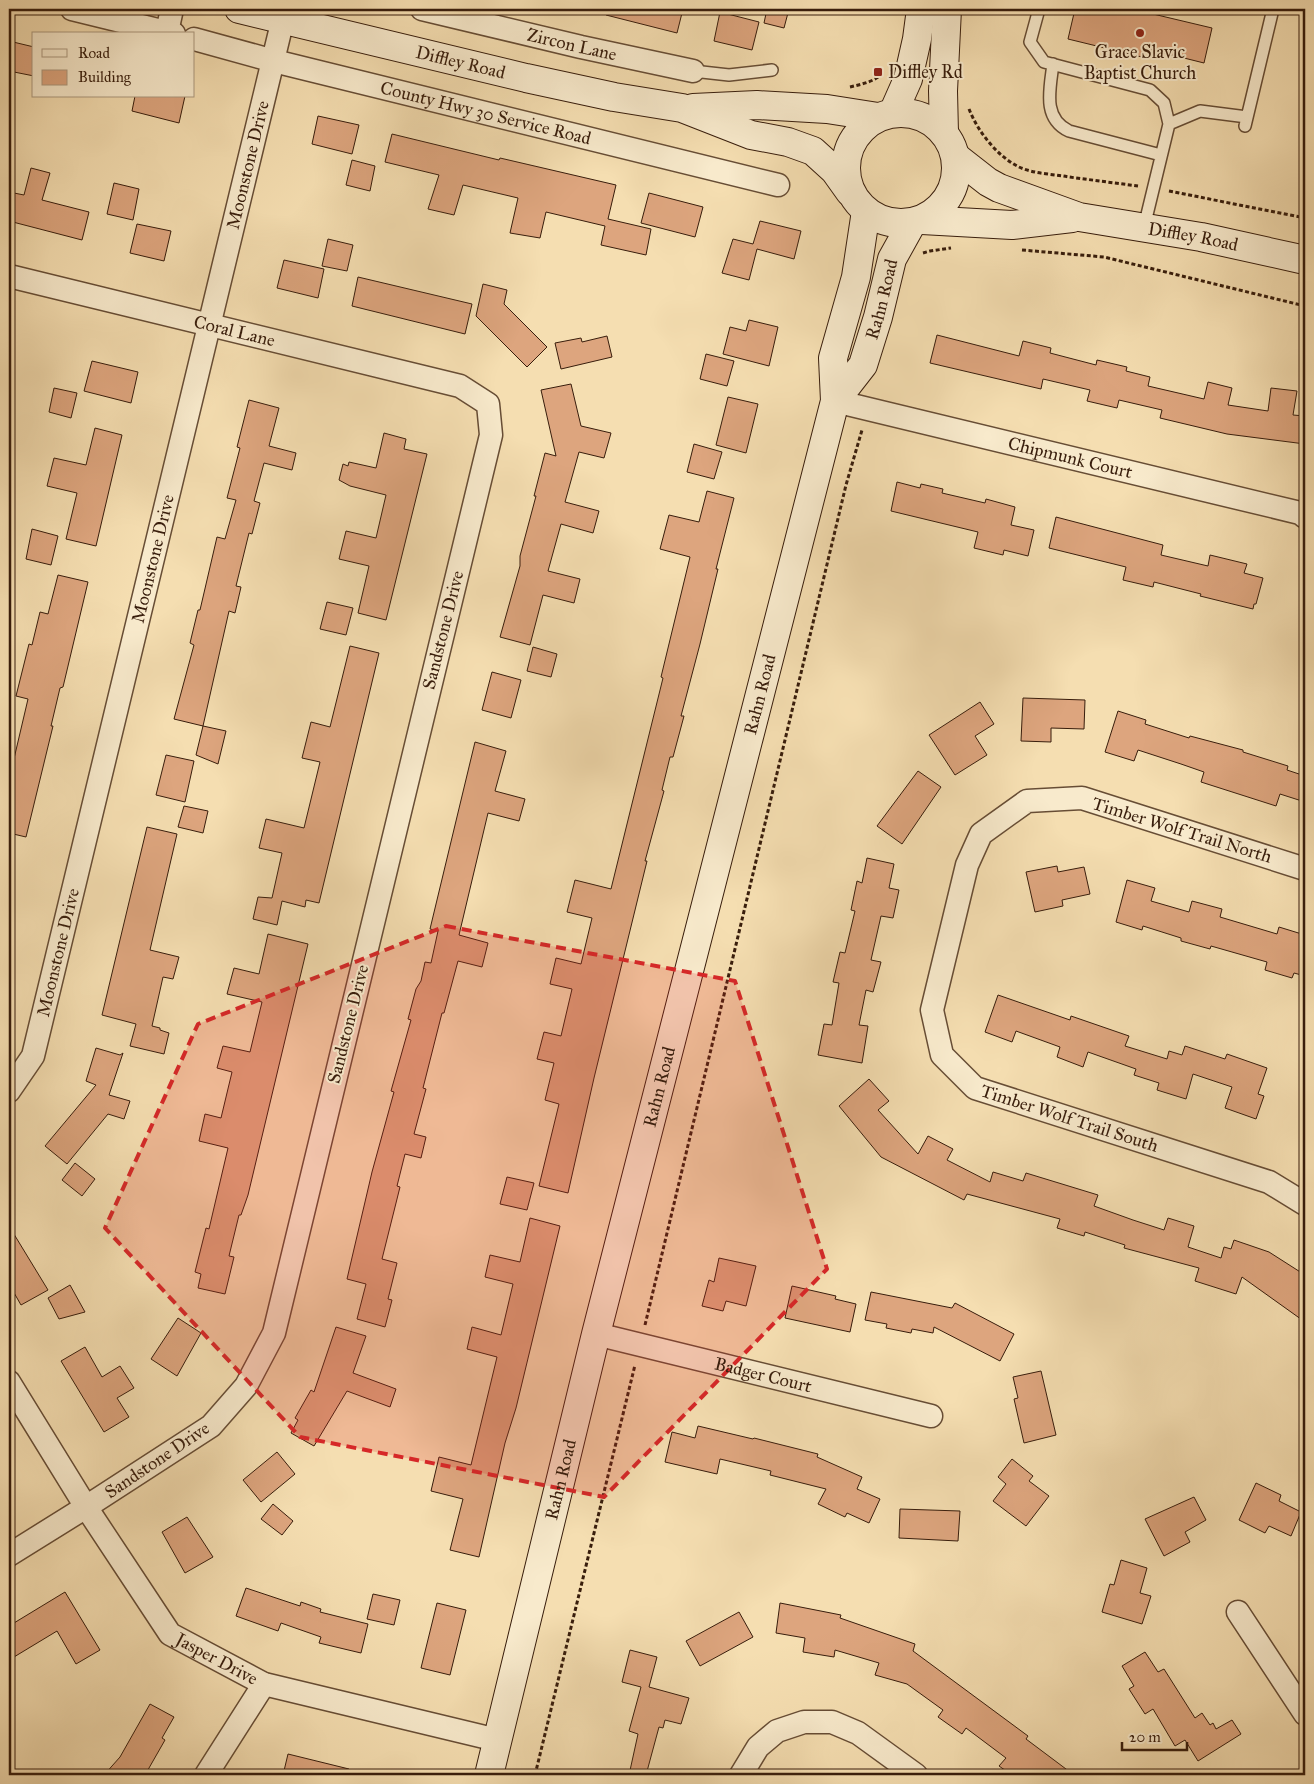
<svg xmlns="http://www.w3.org/2000/svg" width="1314" height="1784" font-family="'IM FELL Great Primer',serif">
	<rect width="100%" height="100%" fill="#f5deb1"/>
	<filter id="stains"><feTurbulence type="fractalNoise" baseFrequency=".004" numOctaves="4"/><feColorMatrix values="0 0 0 0 .2 0 0 0 0 .09 0 0 0 0 .02 0 0 0 .5 -.17"/></filter>
	<radialGradient id="worn" r=".72"><stop offset=".6" stop-color="#630" stop-opacity="0"/><stop offset="1" stop-color="#630" stop-opacity=".3"/></radialGradient>
	<path fill="#dda57e" stroke="#381d0c" d="M607,9H683L677,33L606,15Z
		M767,9H789L784,28L764,23Z
		M1075,9H1132L1212,28L1204,63L1144,48L1142,57L1068,39Z
		M720,12L759,22L752,50L714,41Z
		M9,41L34,47V76L9,71Z
		M135,96H185L179,123L132,111Z
		M318,116L359,125L352,154L312,144Z
		M392,134L499,160L500,158L616,185L608,219L651,229L646,255L601,245L605,226L546,212L540,238L510,233L518,198L463,185L454,215L428,209L439,175L385,162Z
		M352,160L375,166L370,191L346,185Z
		M31,168L50,173L42,200L89,212L82,240L9,221V192L24,195Z
		M114,183L139,189L133,220L107,214Z
		M649,193L703,207L695,237L641,223Z
		M760,221L801,231L794,259L757,249L749,280L722,273L733,239L753,244Z
		M137,224L171,231L164,261L130,253Z
		M328,239L353,245L347,271L322,266Z
		M284,260L324,269L318,298L277,288Z
		M358,277L472,304L465,334L352,306Z
		M483,284L507,290L504,304L547,347L527,367L476,316Z
		M749,320L778,327L769,366L723,354L730,327L746,331Z
		M937,335L1019,356L1023,341L1051,348L1050,353L1096,365L1097,360L1127,367L1126,371L1150,377L1148,386L1204,399L1208,382L1232,388L1228,405L1268,411L1271,388L1297,391L1293,415L1305,416V444L1227,434L1160,418L1162,410L1119,400L1117,408L1087,401L1090,390L1043,379L1041,389L930,363Z
		M607,336L612,357L561,369L555,343L581,338L582,342Z
		M706,354L734,361L727,386L700,379Z
		M92,361L138,372L131,403L84,391Z
		M571,384L581,426L611,433L604,458L579,452L565,502L599,511L593,533L561,524L548,571L580,579L574,603L543,595L530,645L500,637L520,566V556L536,496H534L545,453L556,456L541,390Z
		M54,388L77,393L71,418L49,412Z
		M728,397L758,404L746,453L716,445Z
		M249,400L279,408L269,446L296,453L292,470L264,463L254,501L260,503L252,534L249,533L236,586L241,587L235,613L229,611L203,726L174,719L194,645L190,643L198,610H200L217,537L225,539L236,500L227,498L240,448L237,447Z
		M95,428L122,435L96,546L66,539L77,493L47,486L54,458L86,465Z
		M384,433L406,439L404,449L427,454L386,620L358,613L369,566L339,559L346,531L376,538L386,495L350,486L339,480L343,464L348,466L349,462L376,468Z
		M694,444L722,452L714,479L687,472Z
		M897,482L920,488L921,484L943,489L942,493L985,503L986,499L1015,507L1011,525L1034,530L1028,556L1004,550L1003,555L974,548L978,532L891,511Z
		M707,491L734,498L716,569H718L700,644L681,716H684L673,757H670L662,790L664,791L645,861H647L594,1078L568,1193L539,1186L559,1104L545,1100L554,1063L537,1059L544,1032L561,1036L572,989L550,984L556,958L581,964L592,918L567,912L575,880L611,889L663,678L661,677L690,557L660,549L669,515L699,522Z
		M1056,517L1163,545L1161,555L1208,566L1210,555L1247,564L1244,573L1263,578L1256,604H1254L1253,609L1200,596L1201,594L1154,582L1153,587L1123,580L1126,567L1049,548Z
		M32,529L58,536L51,565L26,559Z
		M58,575L88,582L63,687L60,688L51,726H53L26,837L9,833V780L28,699L16,696L29,644L32,645L40,612L48,614Z
		M327,602L353,608L346,635L320,629Z
		M350,646L379,653L319,903L306,900L305,907L282,901L277,925L253,919L258,897L272,898L282,853L259,848L266,819L304,828L320,762L302,758L311,722L330,727Z
		M533,647L557,654L551,677L527,671Z
		M492,672L521,680L511,718L482,710Z
		M1023,698L1085,700L1084,729L1051,728V742L1021,741Z
		M980,702L994,724L975,736L987,755L955,775L929,735Z
		M1118,711L1146,720L1145,724L1189,738L1190,736L1243,750V752L1288,766L1287,770L1305,776V802L1280,794L1276,806L1201,782L1204,772L1181,764L1138,750L1134,761L1105,752Z
		M203,726L226,731L218,764L196,755Z
		M475,742L506,751L495,791L525,799L519,821L488,813L459,935L488,943L482,967L458,961L444,1013H442L423,1088L426,1089L414,1134L426,1137L421,1158L405,1154L397,1186L400,1187L382,1259L397,1263L388,1299L392,1300L385,1327L357,1319L366,1284L347,1279L372,1172L394,1092L391,1091L411,1020L408,1019L416,989L421,981L425,962L431,963L438,931L430,929Z
		M166,755L194,761L185,802L156,795Z
		M918,771L941,787L902,844L877,826Z
		M184,806L208,811L203,833L178,827Z
		M147,827L177,834L150,950L179,957L173,979L163,977L152,1026L160,1028V1030L169,1033L164,1054L130,1046L136,1024L102,1015Z
		M867,858L894,864L889,888L899,890L893,918L881,916L871,960L881,962L873,992L866,990L859,1025L868,1026L862,1063L818,1055L824,1024L832,1025L839,983L833,982L840,952L845,953L855,911L851,910L857,881L862,883Z
		M1057,866L1058,872L1084,867L1090,894L1062,900L1063,906L1035,912L1026,872Z
		M1127,880L1155,888L1151,901L1189,912L1192,901L1222,909L1220,917L1277,934L1279,927L1305,935V976L1294,973L1292,978L1265,970L1267,962L1211,946L1210,949L1181,941V938L1143,926L1142,930L1116,922Z
		M268,934L308,944L248,1195L241,1215H239L229,1256L234,1257L225,1294L198,1288L201,1274L195,1272L206,1228L209,1229L228,1148L199,1141L205,1114L221,1118L232,1072L217,1068L223,1046L250,1052L262,1002L227,994L234,968L259,974Z
		M998,995L1070,1020L1071,1016L1129,1036L1125,1046L1167,1059L1169,1051L1182,1055L1185,1046L1225,1059L1227,1054L1267,1068L1258,1094L1264,1096L1256,1119L1225,1108L1232,1087L1193,1074L1186,1099L1157,1090L1159,1083L1134,1075L1136,1069L1088,1052L1083,1067L1057,1057L1060,1047L1016,1031L1012,1042L985,1032Z
		M96,1048L120,1055L123,1053L109,1095L130,1101L124,1119L108,1114L67,1164L45,1146L96,1085L86,1081Z
		M869,1079L889,1101L878,1110L918,1154L928,1136L953,1149L947,1160L990,1182L993,1172L1023,1181L1026,1173L1098,1195L1094,1206L1133,1220L1164,1230L1168,1218L1194,1226L1188,1247L1221,1258L1224,1247L1231,1249L1234,1240L1269,1252L1305,1275V1322L1242,1277L1236,1294L1195,1281L1199,1268L1124,1248L1125,1245L1085,1232L1084,1236L1057,1228L1060,1219L967,1194L964,1200L881,1157L839,1106Z
		M75,1163L95,1179L82,1196L62,1180Z
		M507,1177L534,1183L527,1210L500,1204Z
		M530,1218L560,1226L516,1408L505,1443L479,1557L450,1550L463,1499L431,1491L439,1457L471,1465L497,1357L467,1349L472,1327L501,1335L513,1284L485,1277L490,1255L520,1262Z
		M9,1226L48,1290L21,1305L9,1284Z
		M719,1258L756,1266L746,1306L726,1301L723,1311L702,1306L709,1280L714,1282Z
		M70,1285L85,1312L59,1319L48,1298Z
		M792,1286L836,1296L835,1299L856,1304L850,1332L785,1318Z
		M871,1292L952,1308L955,1303L1014,1334L1000,1361L934,1327L933,1333L912,1329L911,1333L886,1328L887,1324L865,1320Z
		M178,1318L201,1333L177,1376L151,1359Z
		M336,1327L366,1336L353,1373L396,1389L390,1407L347,1391L314,1446L291,1433L298,1420L295,1418L311,1390L314,1392Z
		M85,1347L102,1377L120,1366L134,1388L117,1398L129,1417L104,1432L61,1361Z
		M1041,1371L1056,1435L1024,1443L1014,1399L1018,1398L1013,1377Z
		M698,1426L753,1439L754,1438L818,1454L817,1457L862,1477L857,1489L880,1499L869,1523L847,1513L845,1517L818,1504L826,1489L770,1475L771,1471L720,1459L717,1474L665,1462L672,1432L695,1438Z
		M277,1452L295,1474L261,1502L243,1480Z
		M1012,1459L1033,1476L1029,1481L1049,1496L1026,1526L993,1501L1006,1484L998,1477Z
		M1256,1483L1281,1495L1279,1501L1301,1512L1291,1536L1269,1526L1265,1533L1239,1520Z
		M1194,1497L1206,1520L1185,1532L1190,1542L1164,1556L1145,1519Z
		M273,1504L293,1521L282,1535L261,1519Z
		M900,1509L960,1511L958,1541L899,1538Z
		M187,1517L213,1557L185,1573L162,1532Z
		M1121,1560L1147,1568L1140,1593L1151,1596L1142,1624L1102,1612L1110,1584L1114,1585Z
		M246,1588L300,1606L301,1602L321,1609L320,1612L368,1624L361,1653L319,1643L321,1637L281,1623L278,1631L236,1616Z
		M65,1592L100,1650L76,1664L57,1631L9,1660V1626Z
		M373,1594L400,1600L394,1625L367,1619Z
		M437,1603L466,1610L450,1675L421,1668Z
		M780,1603L841,1615L840,1618L915,1644L913,1651L1028,1736L1026,1739L1074,1775H1012L999,1766L1006,1758L966,1728L962,1734L938,1717L943,1710L907,1684L875,1675L879,1663L835,1650L834,1657L803,1652L805,1638L776,1633Z
		M739,1612L753,1637L700,1666L686,1641Z
		M630,1650L657,1657L649,1687L689,1698L681,1724L665,1720L663,1728L659,1727L646,1775H629L638,1734L629,1731L641,1687L622,1682Z
		M1145,1652L1158,1672L1164,1669L1195,1718L1202,1713L1210,1725L1213,1723L1216,1729L1232,1720L1241,1734L1198,1761L1185,1740L1175,1746L1153,1709L1145,1714L1129,1689L1134,1686L1122,1666Z
		M150,1704L174,1717L162,1738L165,1740L145,1775H104L120,1757Z
		M288,1754L349,1769L348,1775H283Z"/>
	<g fill="none" stroke-linecap="round" stroke-linejoin="round">
		<g stroke="#674d35" stroke-width="14">
			<path id="lane" d="M1039,9L1030,42L1044,62L1150,90L1164,103L1169,124L1144,227
				M1053,64C1050,89 1042,118 1069,131L1161,155
				M693,71L729,75L772,70
				M1169,124L1200,111L1247,117
				M1245,126L1273,9"/>
		</g>
		<g stroke="#674d35" stroke-width="25">
			<g id="street">
				<path d="M72,9L174,34"/>
				<path id="s1" d="M422,9L581,47L693,71"/>
				<path d="M167,32L172,9"/>
				<path id="s2" d="M194,39L274,61L778,185"/>
				<path id="s3" d="M9,276L460,386L488,404L491,435L274,1333L246,1386L211,1426L86,1507L9,1555"/>
				<path id="s4" d="M835,401L1300,513L1305,517"/>
				<path id="s5" d="M1305,869L1082,798L1027,801L981,834L967,865L932,1010L942,1055L975,1088L1269,1182L1305,1204"/>
				<path id="s6" d="M9,1091L33,1056L283,19"/>
				<path id="s7" d="M596,1334L931,1416"/>
				<path id="s8" d="M9,1382L86,1507L170,1634L264,1684L497,1740"/>
				<path d="M1238,1612L1305,1714"/>
				<path d="M206,1775L264,1684"/>
				<path d="M741,1775L758,1747L777,1731L804,1722H832L858,1733L916,1775"/>
			</g>
		</g>
		<g stroke="#381d0c" stroke-width="30">
			<g id="secondary">
				<path id="s9" d="M239,9L526,78L614,97L682,108L751,135L788,142L813,151L835,171L850,192"/>
				<path d="M693,108L757,105L827,109L878,117"/>
				<circle cx="901" cy="168" r="55"/>
				<path d="M893,113L908,79L917,39L921,9"/>
				<path d="M944,133L943,91L947,9"/>
				<path id="s10" d="M956,157L988,182L999,188L1079,217L1201,237L1305,260"/>
				<path d="M922,220L1012,225L1072,218"/>
				<path id="s11" d="M835,401L863,365L878,317L892,259L912,223"/>
				<path id="s12" d="M489,1775L596,1334L835,401L833,358L856,277L866,211"/>
			</g>
		</g>
		<path stroke="#381d0c" stroke-width="3" stroke-dasharray="4 2.5" stroke-linecap="butt" d="M850,87C862,84 874,82 883,73
			M969,109C978,132 997,156 1019,167C1034,174 1053,174 1069,177C1092,180 1115,183 1138,186
			M1169,191L1305,218
			M1022,250L1104,257L1305,306
			M923,253L930,251L951,248
			M645,1325L846,485L862,430
			M535,1775L635,1365"/>
		<use href="#lane" stroke="#f8eacc" stroke-width="11"/>
		<use href="#street" stroke="#f8eacc" stroke-width="22"/>
		<use href="#secondary" stroke="#f8eacc" stroke-width="28"/>
	</g>
	<path fill="#d62828" fill-opacity="0.2" stroke="#d62828" stroke-width="4" stroke-dasharray="10 6" stroke-linejoin="round" d="M446,926L735,981L827,1269L604,1497L300,1437L105,1228L198,1024Z"/>
	<g fill="#8f2418" stroke="#f8eacc" stroke-width="2">
		<circle cx="1140" cy="33" r="5"/>
		<rect x="873" y="67" width="10" height="10" rx="2.5"/>
	</g>
	<g text-anchor="middle" stroke-width="4" stroke-linejoin="round" paint-order="stroke">
		<g font-size="18" fill="#381d0c" stroke="#f8eacc">
			<text dy="6" stroke="none"><textPath href="#s1" startOffset="154">Zircon Lane</textPath></text>
			<text dy="6" stroke="none"><textPath href="#s9" startOffset="228">Diffley Road</textPath></text>
			<text dy="6" stroke="none"><textPath href="#s2" startOffset="301">County Hwy 30 Service Road</textPath></text>
			<text dy="6" stroke="none"><textPath href="#s6" startOffset="959">Moonstone Drive</textPath></text>
			<text dy="6" stroke="none"><textPath href="#s10" startOffset="254">Diffley Road</textPath></text>
			<text dy="6" stroke="none"><textPath href="#s11" startOffset="114">Rahn Road</textPath></text>
			<text dy="6" stroke="none"><textPath href="#s3" startOffset="232">Coral Lane</textPath></text>
			<text dy="6" stroke="none"><textPath href="#s4" startOffset="242">Chipmunk Court</textPath></text>
			<text dy="6" stroke="none"><textPath href="#s6" startOffset="554">Moonstone Drive</textPath></text>
			<text transform="translate(443 630) rotate(-76)" y="6">Sandstone Drive</text>
			<text dy="6" stroke="none"><textPath href="#s12" startOffset="1114">Rahn Road</textPath></text>
			<text transform="translate(1182 830) rotate(17)" y="6">Timber Wolf Trail North</text>
			<text dy="6" stroke="none"><textPath href="#s6" startOffset="149">Moonstone Drive</textPath></text>
			<text transform="translate(348 1024) rotate(-76)" y="6">Sandstone Drive</text>
			<text dy="6" stroke="none"><textPath href="#s12" startOffset="709">Rahn Road</textPath></text>
			<text dy="6" stroke="none"><textPath href="#s5" startOffset="721">Timber Wolf Trail South</textPath></text>
			<text dy="6" stroke="none"><textPath href="#s7" startOffset="172">Badger Court</textPath></text>
			<text transform="translate(157 1460) rotate(-34)" y="6">Sandstone Drive</text>
			<text dy="6" stroke="none"><textPath href="#s12" startOffset="304">Rahn Road</textPath></text>
			<text dy="6" stroke="none"><textPath href="#s8" startOffset="352">Jasper Drive</textPath></text>
		</g>
		<g font-size="18" fill="#381d0c" stroke="#f8eacc">
			<text x="1140" y="58">Grace Slavic<tspan x="1140" dy="21">Baptist Church</tspan></text>
			<text x="888" y="78" text-anchor="start">Diffley Rd</text>
		</g>
	</g>
	<rect width="1314" height="1784" fill="none" stroke="#f5deb1" stroke-width="30"/>
	<rect x="10" y="10" width="1294" height="1764" fill="none" stroke="#381d0c" stroke-width="2.5"/>
	<rect x="15" y="15" width="1284" height="1754" fill="none" stroke="#381d0c"/>
	<rect x="32" y="32" width="162" height="65" fill="#f8eacc" stroke="#ab987f"/>
	<rect x="42" y="49" width="25" height="8" fill="#f8eacc" stroke="#ab987f"/>
	<text x="78" y="58" font-size="15" fill="#381d0c">Road</text>
	<rect x="42" y="70" width="25" height="15" fill="#dda57e" stroke="#ab987f"/>
	<text x="78" y="82" font-size="15" fill="#381d0c">Building</text>
	<path d="M1122 1742v8h65v-8" fill="none" stroke="#381d0c" stroke-width="2.5"/>
	<text x="1129" y="1742" font-size="15" fill="#381d0c" stroke="#f8eacc" stroke-width="4" paint-order="stroke">20 m</text>
	<rect width="100%" height="100%" filter="url(#stains)"/>
	<rect width="100%" height="100%" fill="url(#worn)"/>
</svg>
